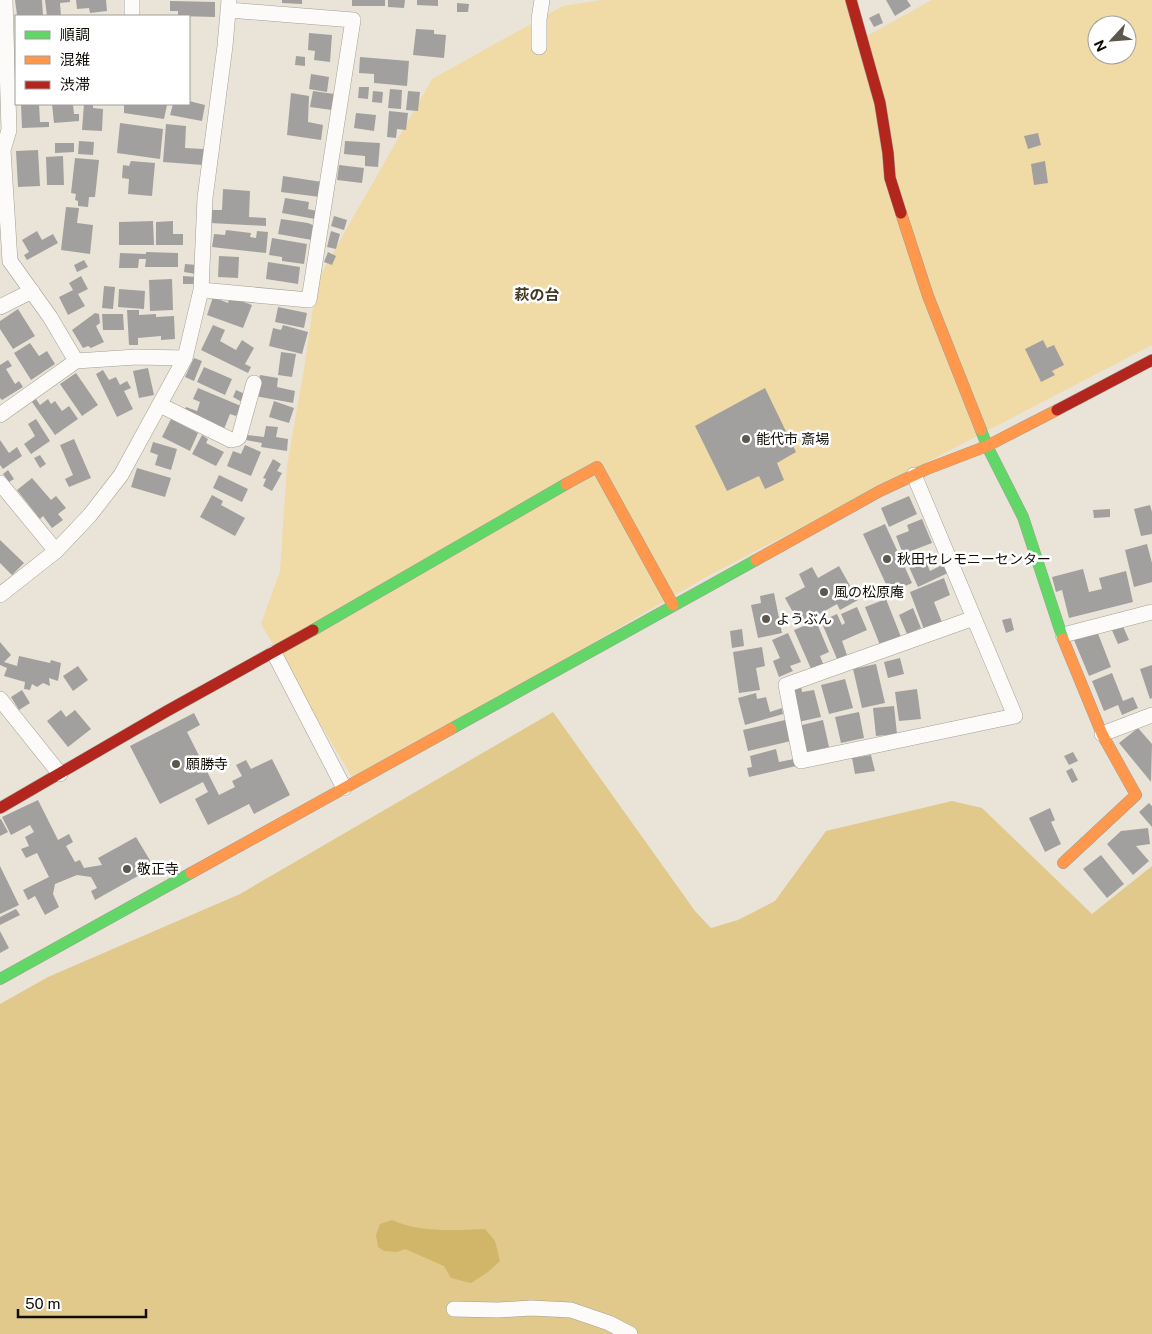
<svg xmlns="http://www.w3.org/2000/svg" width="1152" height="1334" font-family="'Public Sans','Noto Sans JP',sans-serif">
	<rect width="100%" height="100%" fill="#e9e4d7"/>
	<path fill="#f0daa6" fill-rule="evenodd" d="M601,0H847L863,38L932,0H1152V345L706,577L355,782L261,624L280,571L287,466L304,369L317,281L432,79L563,6ZM1097,25H1127V55H1097Z"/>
	<path fill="#e1c98c" d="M553,712L695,911L711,928L738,920L775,901L826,831L952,801L982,808L1092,914L1152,866V1334H0V1004L48,977L240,894Z"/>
	<path fill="#d1b568" d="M392,1220C420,1233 454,1230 485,1229L495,1241L500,1261L488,1272L471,1283L451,1278L444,1266L405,1249L397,1252L384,1251L378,1247L376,1235L380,1224Z"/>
	<path fill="#a2a09e" d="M15,0H42L43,16L17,15Z
		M45,0H70V2L60,3L61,16H47Z
		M76,0H106L107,11L90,13L89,8L77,9Z
		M282,0H302V4L282,3Z
		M352,0H385V6H352Z
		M388,0H405L404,8L388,7Z
		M417,0H438V6L417,5Z
		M886,0H907L911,6L895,16Z
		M170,1L215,2V17L178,16V11H170Z
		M457,3L469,4L468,12H457Z
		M879,13L883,23L874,27L869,18Z
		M416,29L434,30V34L446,35L444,58L413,55Z
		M309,33L332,35L330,62L314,60L315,51L308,50Z
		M296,56L305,57V66L295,65Z
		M360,57L409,61L407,86L374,83V74L359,73Z
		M311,74L329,77L327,92L309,89Z
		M359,87H369L368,99L358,98Z
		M390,89L402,90L401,109L388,108Z
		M313,91L334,94L332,110L310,107Z
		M373,91L383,92L382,103L372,102Z
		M408,91L420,92L418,111L406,110Z
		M291,93L309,96L308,122L323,125L321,140L287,135Z
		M189,101L205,105L202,121L170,115L173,104H189Z
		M21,104H39L40,122H49V127L22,128Z
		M52,104H73L74,114H79V121L54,123Z
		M84,104H93V108L103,109L102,131L82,130Z
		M124,104L167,105L164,119L124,113Z
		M389,111L408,113L406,130L397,129L396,138L387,137Z
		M356,113L376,115L374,131L354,128Z
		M120,123L163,129L160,159L117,153Z
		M166,124L186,126L185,148L204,149L203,165L163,162Z
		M1038,133L1041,145L1028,149L1024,136Z
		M79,141L94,142L93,155L78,154Z
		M345,141L380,143L378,167L365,166V156L344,154Z
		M55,143H74V152L55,153Z
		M38,150L40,186L18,187L16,151Z
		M63,156L64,185H47L46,157Z
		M75,158L99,160L95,197H89L88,207L78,206V201L75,200L76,194L71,193Z
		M131,161L155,163L152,196L128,194L129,179L122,178L123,165L129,166Z
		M1045,161L1048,183L1034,185L1031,164Z
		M339,165L364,168L362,183L337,180Z
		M283,176L322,182L320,197L281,192Z
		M223,189L250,191L249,217L266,218V226L210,223L211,210H222Z
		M285,198L309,202L308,209L317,211L315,219L282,213Z
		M66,207L79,208L77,223L93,225L90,254L61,250Z
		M334,216L347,220L344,230L331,226Z
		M281,219L308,223L315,226L312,240L278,234Z
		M153,221L154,245H119V222Z
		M173,221V234H183V245H156V222Z
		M226,230L251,233L250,237L256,238L257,231L268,232L266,253L212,247L214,234L225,235Z
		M37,231L42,240L53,234L58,243L27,260L24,255L29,252L22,240Z
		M331,231L340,234L336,249L327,247Z
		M272,238L307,244L304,264L282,261V257L269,255Z
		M146,252L178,253V267H145L146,259H139L138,268H119L120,253L146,254Z
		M328,252L336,256L332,265L324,262Z
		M219,256L239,257L238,278L218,277Z
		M84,260L88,267L77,272L74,265Z
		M268,262L300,267L298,284L266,279Z
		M185,264L197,265L196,274L184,272Z
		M81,276L88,289L78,294L85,306L68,315L59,297L73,290L69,283Z
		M183,276L197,277V284H183Z
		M172,279L173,310L150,311L149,280Z
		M104,286L115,287L113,309L102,308Z
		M119,289L145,291L144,309L118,307Z
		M213,297L228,303L230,297L252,305L243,328L207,315Z
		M278,307L307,313L304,328L275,322Z
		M18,309L35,336L13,349L0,329V321Z
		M127,310H139V315L156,314V317L174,316L175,339L161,340V336L138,338V345H129Z
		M95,313L99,314L100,323L96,326L104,342L91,348L88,346L83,348L72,330Z
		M102,314H123L124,330H103Z
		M213,325L225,330L220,341L236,350L242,340L254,348L245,364L251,367L248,373L201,350Z
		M283,325L308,332L302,354L269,346L273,328L281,330Z
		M1043,340L1047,348L1054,345L1064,365L1052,371L1055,375L1041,382L1025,349Z
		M30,343L39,356L47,351L55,364L31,380L14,353Z
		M281,352L296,354L292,377L278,375Z
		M194,358L202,361L194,381L185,377Z
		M8,360L12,366L6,369L15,384L19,381L23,387L2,400L0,398V365Z
		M204,367L232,379L225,395L197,382Z
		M148,368L154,395L139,398L133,371Z
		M103,370L109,380L116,377L120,385L127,381L131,388L124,391L133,409L117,417L96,374Z
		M76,373L98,405L82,416L60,384Z
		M260,375L278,378L277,387L295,391L293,403L255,396Z
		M198,388L241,406L236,416L230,414L224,429L184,412L186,407L197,411L200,402L193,399Z
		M765,388L796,452L777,463L784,480L765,489L759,476L727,491L695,426Z
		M236,390L245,394L242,402L233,397Z
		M36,399L40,405L48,399L51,404L55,401L62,411L69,406L78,419L55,435L32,402Z
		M274,401L294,408L289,423L269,417Z
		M36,419L50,441L31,454L24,444L35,436L28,424Z
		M171,419L198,433L190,451L162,437Z
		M266,426L278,427L276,437L288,439L287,451L261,447L262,443L246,440L247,435L264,437Z
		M202,435L208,439L206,443L224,452L216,466L192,454Z
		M74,439L91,478L69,487L65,479L73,475L60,445Z
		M0,440L9,453L17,447L22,456L3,469L0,465Z
		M153,442L177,449L171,470L155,465L158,455L150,452Z
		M245,445L261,452L251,476L227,466L233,451L241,454Z
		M40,455L46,464L40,468L34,458Z
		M273,459L281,464L277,471L282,473L272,491L263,486L266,479L263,478Z
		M137,468L171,478L165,497L131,487Z
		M8,470L14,479L9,482L3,474Z
		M219,475L248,489L242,502L213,488Z
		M32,478L51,500L56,496L66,508L58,514L63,520L52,528L43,516L40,519L17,490Z
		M212,495L223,501L221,505L245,518L235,536L200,517Z
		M909,496L917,514L889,527L881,508Z
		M1150,505L1152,512V534L1141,536L1134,509Z
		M1110,509V517L1094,518L1093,510Z
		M922,519L932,543L903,554L896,536L909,531L907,525Z
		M885,524L912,583L890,593L863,534Z
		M0,540L24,563L12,575L0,563Z
		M1147,544L1152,563V582L1134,587L1125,550Z
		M921,550L930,571L946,563L950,572L918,587L905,558Z
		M839,566L858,600L840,610L837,604L800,625L785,598L805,587L799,574L812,567L818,578Z
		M1083,569L1089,592L1102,589L1099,578L1126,571L1133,602L1069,618L1062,590L1056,592L1052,577Z
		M944,578L950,595L934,602L943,625L925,632L910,592Z
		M774,593L782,633L758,638L751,605L761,603L760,596Z
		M886,599L901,637L880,645L865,607Z
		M857,607L867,630L842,641L847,655L837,659L821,621L837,614L842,625L845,623L841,614Z
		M913,608L921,628L907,634L899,615Z
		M1011,618L1014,630L1006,633L1002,620Z
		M816,621L829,652L820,656L824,666L812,671L794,630Z
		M1122,624L1129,640L1118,644L1111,628Z
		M742,629L744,646L732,648L730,631Z
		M1097,631L1111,667L1089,676L1074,640Z
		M788,633L801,662L790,666L793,671L779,677L773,661L780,658L772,640Z
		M0,642L11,655L4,662L17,666L19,656L50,663L51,660L61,663L58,681L49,678L50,686L43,683L37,687L32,684L30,690L24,689L25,682L4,676L7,668L0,665Z
		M762,647L765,666L756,668L760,690L739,693L733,652Z
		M900,658L904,674L888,678L884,662Z
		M876,664L885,703L862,708L853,669Z
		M1152,665V698L1150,699L1140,669Z
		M78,666L88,680L73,691L63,676Z
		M1112,673L1123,701L1133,697L1138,708L1122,715L1118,705L1104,711L1092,681Z
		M845,679L853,708L829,714L821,685Z
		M801,685L802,692L814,690L821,717L798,722L790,688Z
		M917,689L921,719L899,721L895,692Z
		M22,690L30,703L19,710L11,697Z
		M756,693L757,699L766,697L770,712L782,708L783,714L745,725L738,698Z
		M894,706L897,734L876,736L873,708Z
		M61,710L66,717L75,710L91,729L68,747L47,721Z
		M859,712L864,738L841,743L835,717Z
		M194,713L200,725L187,732L219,795L235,787L232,781L242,776L236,765L246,760L251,769L272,759L290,795L254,814L249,804L208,825L195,799L208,792L203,782L160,804L130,746Z
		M785,720L791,741L748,751L743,730Z
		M823,720L829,747L805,753L798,726Z
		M1138,728L1152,744L1151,782L1119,743Z
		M776,749L779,762L794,759L796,766L749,777L747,768L752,767L750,756Z
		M1073,752L1078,761L1069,765L1064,756Z
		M871,755L875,771L855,774L852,758Z
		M1072,768L1078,780L1072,783L1066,771Z
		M38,800L58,840L69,834L73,842L66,846L75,862L80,860L84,868L102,865L98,858L136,837L154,867L95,900L91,891L97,888L91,877L77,875L55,884L53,894L59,907L45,915L35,896L28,900L23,890L49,877L37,853L26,858L21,849L29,846L25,837L34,832L30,825L11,835L2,817Z
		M1149,803L1152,806V827L1139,812Z
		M1050,808L1055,820L1051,822L1061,844L1045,852L1029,818Z
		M0,819H1L8,832L0,836Z
		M1148,828L1150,844L1136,846L1149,861L1133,875L1107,844L1121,831Z
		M1101,855L1124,884L1107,898L1083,869Z
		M0,866L19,905L0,914Z
		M16,909L20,915L0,925V917Z
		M0,931L9,948L0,953Z"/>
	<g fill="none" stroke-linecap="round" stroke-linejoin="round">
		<g stroke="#a39f95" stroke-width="16">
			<path id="street" d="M5,0L9,130L3,150L10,261L50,317L76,361
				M132,0V16
				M539,47V19L542,0
				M201,290L309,300L353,20L229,10
				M0,307L32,291
				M160,405L231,440L236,439L239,437L254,383
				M0,415L76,361L136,357L185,358
				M914,475L1015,716L801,761L786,685L974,618
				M0,483L56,551
				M0,595L56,551L90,515L121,475L185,358L201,290L205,198L225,46L229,0
				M1063,635L1152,612
				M274,653L344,788
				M0,699L60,774
				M1102,734L1152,715
				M454,1309L498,1310L531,1308L571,1310L609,1323L630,1334"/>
		</g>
		<g stroke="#a39f95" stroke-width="12">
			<path id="fast" d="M981,430L987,446L1023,517L1063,639
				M313,630L566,484
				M451,729L756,560
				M0,979L191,873"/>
		</g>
		<g stroke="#a39f95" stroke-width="12">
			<path id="slow" d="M901,213L928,296L981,430
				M566,484L597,467L673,605
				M756,560L880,491L927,469L987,446L1057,410
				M1063,863L1136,795L1102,734L1063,639
				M191,873L451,729"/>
		</g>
		<g stroke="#a39f95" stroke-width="12">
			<path id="jam" d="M851,0L880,103L888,153L890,178L901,213
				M1057,410L1152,360
				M0,808L167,711L313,630"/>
		</g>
		<use href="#street" stroke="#fcfbf9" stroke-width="15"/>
		<use href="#fast" stroke="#63d668" stroke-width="11"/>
		<use href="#slow" stroke="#ff974d" stroke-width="11"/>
		<use href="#jam" stroke="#b3261e" stroke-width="11"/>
	</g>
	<g fill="#5c584e" stroke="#fff" stroke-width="2">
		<circle cx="746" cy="439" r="5"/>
		<circle cx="887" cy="559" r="5"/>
		<circle cx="824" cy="592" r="5"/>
		<circle cx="766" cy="619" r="5"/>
		<circle cx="176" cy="764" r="5"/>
		<circle cx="127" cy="869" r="5"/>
	</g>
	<g text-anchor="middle" stroke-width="5" stroke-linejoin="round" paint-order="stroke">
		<g font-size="14" fill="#100d05" stroke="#fff" text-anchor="start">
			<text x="756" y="444">能代市 斎場</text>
			<text x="897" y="564">秋田セレモニーセンター</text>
			<text x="834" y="597">風の松原庵</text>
			<text x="776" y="624">ようぶん</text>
			<text x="186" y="769">願勝寺</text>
			<text x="137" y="874">敬正寺</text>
		</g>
		<g font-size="15" font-weight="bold" fill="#423a26" stroke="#fff">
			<text x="537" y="300">萩の台</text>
		</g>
	</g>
	<rect x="15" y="15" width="175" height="90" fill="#ffffff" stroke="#9f9e9b"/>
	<rect x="25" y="31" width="25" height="8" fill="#63d668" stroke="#9f9e9b"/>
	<text x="60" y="40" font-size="15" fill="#100d05">順調</text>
	<rect x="25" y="56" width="25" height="8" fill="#ff974d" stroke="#9f9e9b"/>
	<text x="60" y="65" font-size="15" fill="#100d05">混雑</text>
	<rect x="25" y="81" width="25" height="8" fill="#b3261e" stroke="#9f9e9b"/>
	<text x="60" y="90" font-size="15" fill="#100d05">渋滞</text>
	<g transform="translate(1112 40) rotate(244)"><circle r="24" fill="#ffffff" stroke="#9f9e9b"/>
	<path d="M0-4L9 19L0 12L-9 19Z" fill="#5c584e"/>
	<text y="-8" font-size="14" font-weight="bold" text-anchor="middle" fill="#100d05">N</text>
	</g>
	<path d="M18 1309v8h128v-8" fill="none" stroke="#100d05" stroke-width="2.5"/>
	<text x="25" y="1309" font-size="15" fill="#100d05" stroke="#ffffff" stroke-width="4" paint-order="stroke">50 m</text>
</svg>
